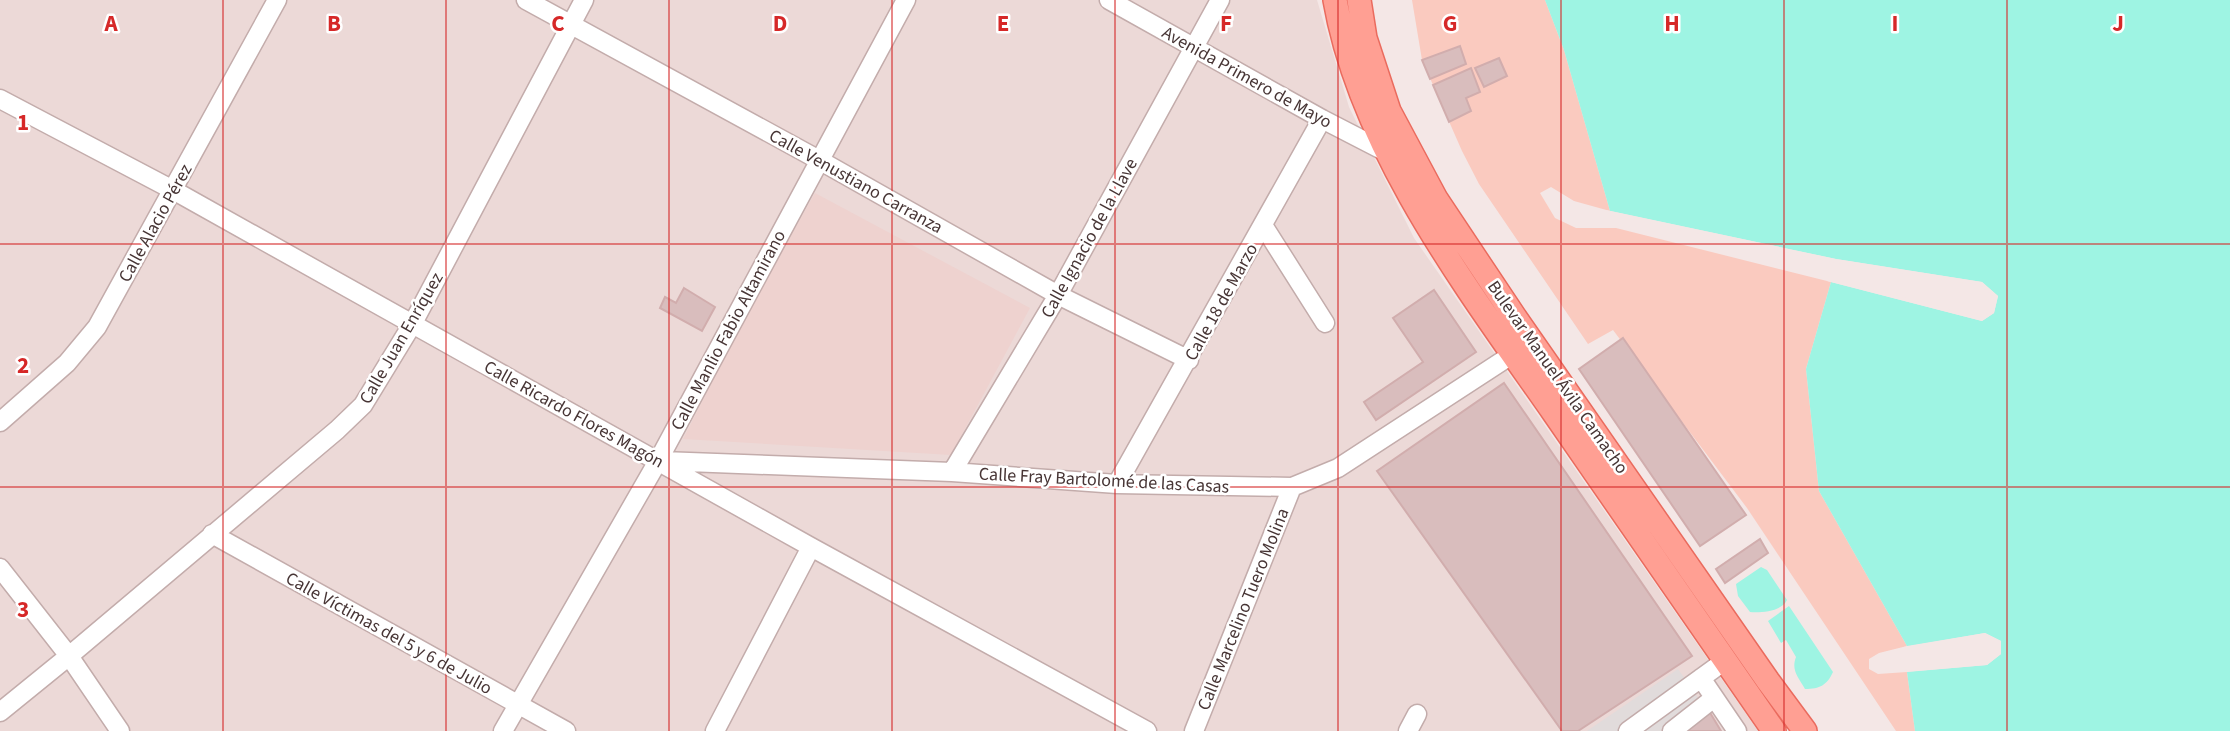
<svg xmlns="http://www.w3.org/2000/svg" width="2230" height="731" font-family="'Source Sans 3',sans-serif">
	<rect width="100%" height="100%" fill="#f4e7e6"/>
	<path fill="#ecd9d7" d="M0,0H1317L1349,107L1414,238L1758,731H0Z"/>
	<path fill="#eed2cf" d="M815,193L1030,308L951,455L683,439L753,302Z"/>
	<path fill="#facabf" d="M1412,0H1545L1564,50L1610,211L1574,201L1551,187L1540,193L1555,218L1576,228H1616L1831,282L1806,369L1819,491L1907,646L1879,653L1869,659V669L1878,674L1907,672L1915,731H1896L1747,508L1613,330L1588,344L1479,184L1462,151L1422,60Z"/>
	<path fill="#e1dbdb" d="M1678,669L1701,702L1661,731H1587Z"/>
	<path fill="#9ef4e3" d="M1545,0H2230V731H1915L1907,672L1987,665L2001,654V641L1985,633L1907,646L1819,491L1806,369L1831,282L1982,321L1994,313L1998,296L1982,282L1836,259L1610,211L1564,50Z
		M1761,567L1767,570L1787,600C1782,611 1762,613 1750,612L1738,596L1736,584Z
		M1789,606L1833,672C1827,685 1820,689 1805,689C1798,677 1791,670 1796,657L1786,640L1781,643L1768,621Z"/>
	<path fill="#f4e7e6" d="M1606,210L1836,259L1982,282L1998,296L1994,313L1982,321L1827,281L1831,279L1981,317L1991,311L1994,297L1980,285L1835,263L1609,215Z
		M1985,633L2001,641V654L1987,665L1904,672L1907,668L1985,661L1997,652V643L1985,637L1908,649L1904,647Z"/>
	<path fill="#d9bdbd" stroke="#d1adad" stroke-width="2" d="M1460,46L1466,64L1430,79L1422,60Z
		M1499,58L1507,76L1484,87L1475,68Z
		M1471,68L1480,92L1466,98L1471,111L1449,122L1433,85Z
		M684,288L715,307L702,331L660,308L665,297L676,303Z
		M1434,290L1476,352L1376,420L1364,402L1423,362L1393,318Z
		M1623,338L1746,515L1700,546L1579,369Z
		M1504,383L1692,656L1578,731H1562L1377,471Z
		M1760,539L1768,553L1725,583L1716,569Z
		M1709,711L1721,731H1682Z"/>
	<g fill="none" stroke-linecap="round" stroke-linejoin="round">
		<g stroke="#c3acab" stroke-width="21">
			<path id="minor" d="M526,0L819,160L1058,295L1189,360
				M1109,0L1322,119L1386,152
				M0,99L173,190L811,547L1147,731
				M1263,225L1325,323
				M0,422L67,363L97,327L277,0
				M662,461L952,472L1117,484L1292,487L1338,468L1513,354
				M952,472L1058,295L1220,0
				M1117,484L1322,119
				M212,534L566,731
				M0,568L69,656L120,731
				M1701,678L1737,731
				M0,712L69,656L337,430L363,405L413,323L584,0
				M503,731L658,461L906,0
				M715,731L811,547
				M1194,731L1292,487
				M1408,731L1417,714
				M1628,731L1726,660
				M1672,731L1714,698"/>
		</g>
		<g stroke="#ea6b5e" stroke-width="26">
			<path id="major" d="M1335,0C1361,150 1469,291 1554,413C1627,519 1701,624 1774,731
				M1359,0L1365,38L1389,111L1436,199L1514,316L1768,681L1805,731"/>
		</g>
		<use href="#minor" stroke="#fff" stroke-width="18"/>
		<use href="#major" stroke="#ff9f93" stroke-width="23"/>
	</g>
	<path fill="none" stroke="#d62828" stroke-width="2" stroke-opacity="0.55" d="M223,0V731M446,0V731M669,0V731M892,0V731M1115,0V731M1338,0V731M1561,0V731M1784,0V731M2007,0V731M0,244H2230M0,487H2230"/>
	<g text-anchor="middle" stroke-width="5" stroke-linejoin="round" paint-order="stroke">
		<g font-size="18" fill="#473535" stroke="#fff">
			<text transform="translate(1247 77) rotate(29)" y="6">Avenida Primero de Mayo</text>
			<text transform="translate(856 181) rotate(29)" y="6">Calle Venustiano Carranza</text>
			<text transform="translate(155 223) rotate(-61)" y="6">Calle Alacio Pérez</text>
			<text transform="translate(1089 238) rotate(-61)" y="6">Calle Ignacio de la Llave</text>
			<text transform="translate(1221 302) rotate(-61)" y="6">Calle 18 de Marzo</text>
			<text transform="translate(728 330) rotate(-62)" y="6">Calle Manlio Fabio Altamirano</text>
			<text transform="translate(401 338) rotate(-60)" y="6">Calle Juan Enríquez</text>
			<text transform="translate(1558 377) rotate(55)" y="6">Bulevar Manuel Ávila Camacho</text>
			<text transform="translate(574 414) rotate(29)" y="6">Calle Ricardo Flores Magón</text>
			<text transform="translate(1104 480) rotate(3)" y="6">Calle Fray Bartolomé de las Casas</text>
			<text transform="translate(1243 609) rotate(-68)" y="6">Calle Marcelino Tuero Molina</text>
			<text transform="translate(389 633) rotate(29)" y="6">Calle Víctimas del 5 y 6 de Julio</text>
		</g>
	</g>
	<g font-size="23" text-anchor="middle" font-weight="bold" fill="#d62828" stroke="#fff" stroke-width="5" stroke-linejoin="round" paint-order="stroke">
		<text x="111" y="31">A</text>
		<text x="334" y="31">B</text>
		<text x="558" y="31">C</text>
		<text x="780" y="31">D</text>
		<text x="1003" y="31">E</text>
		<text x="1226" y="31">F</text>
		<text x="1450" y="31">G</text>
		<text x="1672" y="31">H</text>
		<text x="1895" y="31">I</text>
		<text x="2118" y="31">J</text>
		<text x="23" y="130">1</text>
		<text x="23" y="373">2</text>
		<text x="23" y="617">3</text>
	</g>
</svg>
